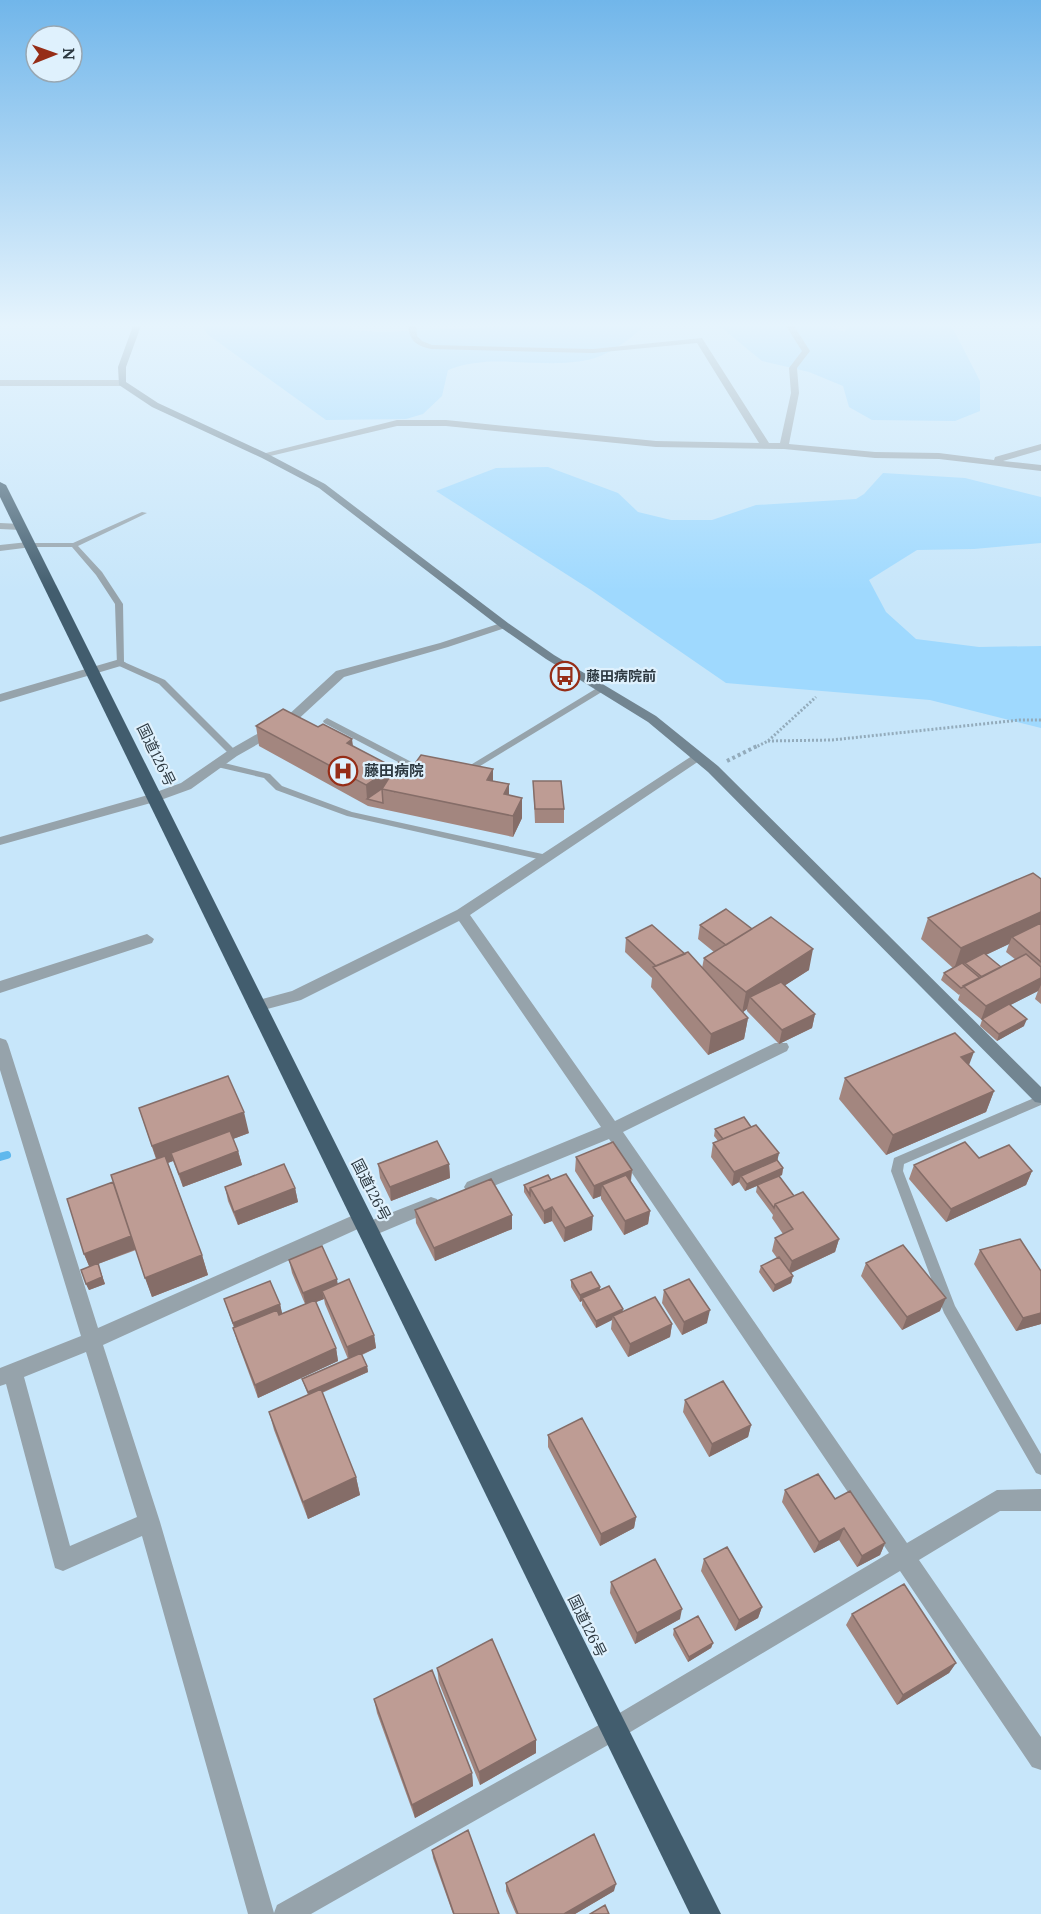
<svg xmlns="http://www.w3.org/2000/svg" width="1041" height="1914" font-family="Lora,'Noto Sans JP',serif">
	<rect width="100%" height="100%" fill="#c7e6fa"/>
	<path fill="#9fd9fe" d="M201,323H348L352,330L383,332L515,326L519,323H649C633,336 614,352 595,358C547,372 495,351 448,370L442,396L423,414L406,419L326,420L207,334Z
		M708,323H818L845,332L848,323H950L980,381V411L955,421L872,420L849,407L843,386L809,372L762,361L723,329Z
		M548,467L618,493L638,512L671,520H712L756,505L856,499L864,494L883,473L965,478L1041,497V543L974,549L917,550L869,580L886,612L916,639L979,647L1041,646V728L930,700L726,683L591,590L436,491L496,468Z"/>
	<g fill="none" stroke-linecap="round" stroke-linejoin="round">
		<path stroke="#5fb8ed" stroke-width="8" d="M0,1157L7,1155"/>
		<path stroke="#93abbb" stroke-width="3" stroke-dasharray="2 2" stroke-linecap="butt" d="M768,741L832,740L1020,720H1041
			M754,748L768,741L816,697"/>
		<path stroke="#93abbb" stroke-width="4" stroke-dasharray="3 3" stroke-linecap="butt" d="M727,761L757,746"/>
		<path fill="#96a3ab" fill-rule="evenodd" d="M142,512L147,513L78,546L102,572L123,604L124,662L165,680L236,751V755H230L159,684L117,665L115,604L96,575L72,547H28L24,545L28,543H73Z
			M602,685L606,688L605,690L467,774L464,775L459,772Z
			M327,718L425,769L427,771L422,774L419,773L324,723L323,721Z
			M216,761L270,774L282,786L352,812L547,855L552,858L547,861L347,816L276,790L264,778L213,766L212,764L213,762Z
			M1041,1095V1105L904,1164L903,1171L955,1306L1041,1454V1475L1036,1473L944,1313L891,1171L894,1158Z"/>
		<path fill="#96a3ab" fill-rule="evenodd" d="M408,323H416L417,336L422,341L432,345L593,349L702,338L769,443H780L791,393L789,368L802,351L784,323H792L810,351L797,368L799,393L789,444L875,452L939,453L994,460L995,457L1041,444V450L1003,461L1041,465V471L939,459L875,458L784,449L656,447L446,426H397L262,458V454L397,420H446L656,441L759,443L697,343L593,353L431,349C415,345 409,341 408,323Z
			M0,380H122L126,383L122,386H0Z
			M0,523L21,524L26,527L21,530L0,529Z
			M28,542L32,543V547L0,551V545Z
			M504,622L510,625L508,627L448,647L344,677L293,724L237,756L191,789L158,801L0,845V837L148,795L181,783L229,750L285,718L336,671L440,643Z
			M120,659L126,663L124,665L0,702V694Z
			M698,752L704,756L702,759L470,915L615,1121L775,1043H787L789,1047L787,1051L623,1132L907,1543L997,1490L1041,1489V1511H1000L919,1560L1041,1737V1770L1032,1767L900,1571L622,1737L311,1914H248L142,1536L63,1571L55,1568L6,1384L0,1386V1368L81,1336L0,1070V1038L6,1040L8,1044L98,1328L356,1214L362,1211L368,1214L370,1221L431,1197L437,1199L440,1204L437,1209L368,1238L362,1235L360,1228L103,1345L160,1522L274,1913L277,1905L606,1721L889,1553L609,1139L479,1192L473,1194L467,1192L464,1187L467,1182L601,1127L459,921L301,1000L256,1012L251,1010L248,1006L251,1002L292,991L457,910ZM86,1352L137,1517L70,1546L24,1377Z
			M147,934L154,939L152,943L0,993V981Z"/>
		<path fill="#728591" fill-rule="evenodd" d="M134,323H142L126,367V382L158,403L268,454L325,484L508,623L554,655L656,716L718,766L1041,1087V1103L1035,1102L708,772L648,722L546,659L500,627L319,488L262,458L152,407L119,385L118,367Z"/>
		<path fill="#425d6e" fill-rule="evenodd" d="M0,482L6,485L721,1914H690L0,497Z"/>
	</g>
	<path fill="#a3867f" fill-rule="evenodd" d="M256,726L353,746L393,772L493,781L509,784V795L522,818L513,837L368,806L259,746Z
		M533,781L564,809V823H535Z
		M1041,879V1004L1035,999L1038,991L1010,1005L1024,1026L997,1041L980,1026L982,1020L958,1000L960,994L959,995L941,980L944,973L953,968L921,939L928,918ZM1009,944L1006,952L1016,960L1001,967L986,955Z
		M700,925L752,929L809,970L785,985L815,1014L812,1028L779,1044L747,1011V1009L743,1012L748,1018L744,1039L708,1055L651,987L652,978L625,952L626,938L685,954L702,968L704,958L714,952L698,939Z
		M969,1065L994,1091L986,1112L886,1155L839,1099L845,1078Z
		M139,1108L249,1133L233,1139L238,1151L242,1165L183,1187L173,1161L168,1163L202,1255L208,1275L152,1297L136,1250L98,1264L105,1284L89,1290L86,1284L89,1266L84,1254L113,1182L156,1159Z
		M751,1127L779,1153L777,1160L783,1168L782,1175L779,1176L794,1196L839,1239L835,1252L791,1273L793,1276L791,1283L773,1292L759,1272L761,1266L777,1258L772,1251L775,1238L783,1234L772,1218L773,1215L756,1192L757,1186L745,1191L739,1182L732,1186L711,1157L713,1143L718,1141L714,1136L715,1129Z
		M576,1157L632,1170L631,1181L650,1211L648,1224L624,1235L601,1199V1196L593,1199L575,1171Z
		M979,1158L1032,1171L1026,1185L946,1222L909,1179L914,1165Z
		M378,1164H449L450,1178L391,1201L380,1178Z
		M551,1180L592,1230L564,1242L552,1221L544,1224L524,1192V1185Z
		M225,1187L295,1188L298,1202L238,1225L228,1201Z
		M415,1210L512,1215V1229L435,1261L416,1223Z
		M980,1250L1041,1271V1324L1016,1331L974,1264Z
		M289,1260L338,1284L374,1335L376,1348L362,1355L367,1366L368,1372L322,1393L356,1477L360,1495L308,1519L274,1430L269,1412L308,1395L302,1379L348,1359L325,1304L324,1299L316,1302L336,1348L338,1361L258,1398L237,1341L233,1328H234L224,1299L280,1304L282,1314L305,1304L292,1273Z
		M866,1263L940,1311L902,1330L861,1276Z
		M571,1280L600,1287V1290L623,1309L622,1311L672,1324L670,1337L628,1357L611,1329L612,1320L596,1328L582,1305V1301L580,1302L571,1287Z
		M664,1290L707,1323L682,1335L662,1303Z
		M685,1400L751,1425L748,1437L709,1457L683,1412Z
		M548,1435L636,1517L634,1528L600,1546L548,1447Z
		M785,1490L835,1499L885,1543L880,1555L857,1567L839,1540L814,1553L782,1502Z
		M704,1559L762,1607L758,1618L735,1631L701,1571Z
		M611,1582L680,1619L635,1644L610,1593Z
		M852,1614L956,1663L949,1673L897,1705L846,1625Z
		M674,1629L713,1643L711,1648L688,1662L673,1635Z
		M437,1668L536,1740V1753L480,1785L439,1683Z
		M374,1699L472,1773L473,1786L415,1818L377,1713Z
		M432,1850L499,1914H453L433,1858Z
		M506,1883L614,1891L575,1914H516L506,1891Z"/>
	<path fill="#856d68" d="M352,739L355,760L347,743Z
		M393,767L394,786L401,783L394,793V792L382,789L367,799L366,785Z
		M493,769V789L487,780Z
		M509,784V805L504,794Z
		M522,798V818L513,837V816Z
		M1041,912V930L1012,937L1009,944L966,964L965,963L964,964L954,969L961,948Z
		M813,949L809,970L756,1004L750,997L747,1009L742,1013L746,992Z
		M1041,978V985L1038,991L983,1019H982L981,1020L986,1006Z
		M815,1014L812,1028L779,1044L782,1030Z
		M748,1018L744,1039L708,1055L711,1034Z
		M1027,1019L1024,1026L997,1041L999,1034Z
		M974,1052L966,1073L961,1057Z
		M994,1091L986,1112L886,1155L893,1135Z
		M244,1112L249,1133L174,1161L171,1153L173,1161L159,1166L152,1146Z
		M238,1151L242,1165L183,1187L179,1174Z
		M779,1153L776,1167L741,1176L739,1182L732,1186L734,1172Z
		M449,1164L450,1178L391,1201L390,1187Z
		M783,1168L782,1175L745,1191L747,1184Z
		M632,1170L630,1184L602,1185L601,1196L593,1199L594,1186Z
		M1032,1171L1026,1185L946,1222L951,1209Z
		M295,1188L298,1202L238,1225L234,1212Z
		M552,1207V1221L544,1224V1211Z
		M650,1211L648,1224L624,1235L625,1221Z
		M512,1215V1229L435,1261L434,1248Z
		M593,1216L592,1230L564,1242L565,1228Z
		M131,1236L136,1249L98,1264L105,1284L89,1290L86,1284L90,1268L84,1254Z
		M839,1239L835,1252L788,1274L792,1261Z
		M202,1255L208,1275L152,1297L145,1278Z
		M793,1276L791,1283L773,1292L775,1285Z
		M337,1279L339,1293L322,1291L324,1299L306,1306L303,1293Z
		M600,1287L599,1293L582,1298V1301L580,1302V1295Z
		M946,1298L940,1311L902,1330L907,1317Z
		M280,1304L283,1317L237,1336L233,1323Z
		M623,1309L622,1316H613L612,1320L596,1328V1321Z
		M710,1310L707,1323L682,1335L684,1322Z
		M1041,1313V1324L1016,1331L1023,1318Z
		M672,1324L670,1337L628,1357L630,1344Z
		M374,1335L376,1348L349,1360L347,1347Z
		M336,1348L338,1361L258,1398L255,1385Z
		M367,1366L368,1372L309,1398L308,1392Z
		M751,1425L748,1437L709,1457L712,1444Z
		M356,1477L360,1495L308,1519L303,1502Z
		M636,1517L634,1528L600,1546L601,1534Z
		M844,1528L839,1540L814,1553L819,1542Z
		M885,1543L880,1555L857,1567L862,1556Z
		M762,1607L758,1618L735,1631L739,1620Z
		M682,1609L680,1619L635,1644L637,1633Z
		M713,1643L711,1648L688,1662L689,1657Z
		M956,1663L949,1673L897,1705L903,1695Z
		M536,1740V1753L480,1785L479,1772Z
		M472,1773L473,1786L415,1818L412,1805Z
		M616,1884L614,1891L575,1914H564Z"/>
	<path fill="#be9c94" stroke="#856d68" stroke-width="1.5" d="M283,709L318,727L323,724L352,739L347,743L393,767L366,785L256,726Z
		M421,755L493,769L487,780L509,784L504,794L522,798L513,816L382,789L399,762L414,765Z
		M533,781H561L564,809H535Z
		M383,788L382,789L383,803L367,799Z
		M1033,873L1041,879V912L961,948L928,918Z
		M726,909L752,929L726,945L700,925Z
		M771,917L813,949L746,992L704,958Z
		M1041,923V962L1012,937Z
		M652,925L685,954L656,966L626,938Z
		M688,952L748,1018L711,1034L653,967Z
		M984,953L1001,967L982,977L965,963Z
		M1026,954L1041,967V978L986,1006L963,986Z
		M962,963L980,978L961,988L944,973Z
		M781,982L815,1014L782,1030L750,997Z
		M1009,1004L1027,1019L999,1034L982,1019Z
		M955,1033L974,1052L961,1057L994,1091L893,1135L845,1078Z
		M228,1076L244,1112L152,1146L139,1108Z
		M744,1117L751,1127L723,1139L715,1129Z
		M756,1125L779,1153L734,1172L713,1143Z
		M230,1131L238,1151L179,1174L171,1153Z
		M437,1141L449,1164L390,1187L378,1164Z
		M613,1142L632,1170L594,1186L576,1157Z
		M965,1142L979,1158L1009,1145L1032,1171L951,1209L914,1165Z
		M165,1156L202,1255L145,1278L111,1175Z
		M777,1160L783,1168L747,1184L741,1176Z
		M284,1164L295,1188L234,1212L225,1187Z
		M566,1174L593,1216L565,1228L552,1207L544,1211L530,1188Z
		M548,1175L551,1180L530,1188V1195L524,1185Z
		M626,1175L650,1211L625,1221L602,1185Z
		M779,1176L794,1196L775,1204L774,1208L757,1185Z
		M491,1179L512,1215L434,1248L415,1210Z
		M113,1182L131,1236L84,1254L67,1199Z
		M803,1192L839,1239L792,1261L775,1238L793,1229L775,1204Z
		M1020,1239L1041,1271V1313L1023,1318L980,1250Z
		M903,1245L946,1298L907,1317L866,1263Z
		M322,1246L337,1279L303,1293L289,1260Z
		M779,1257L793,1276L775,1285L761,1266Z
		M98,1263L102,1277L86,1284L81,1270Z
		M591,1272L600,1287L580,1295L571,1280Z
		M349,1279L374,1335L347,1347L322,1291Z
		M689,1279L710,1310L684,1322L664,1290Z
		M270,1281L280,1304L233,1323L224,1299Z
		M609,1286L623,1309L596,1321L582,1298Z
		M655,1297L672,1324L630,1344L613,1316Z
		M315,1300L336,1348L255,1385L233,1328L277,1310L279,1315Z
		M361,1353L367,1366L308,1392L302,1379Z
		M723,1381L751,1425L712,1444L685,1400Z
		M321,1389L356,1477L303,1502L269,1412Z
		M582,1418L636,1517L601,1534L548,1435Z
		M818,1474L835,1499L850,1491L885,1543L862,1556L844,1528L819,1542L785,1490Z
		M727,1547L762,1607L739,1620L704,1559Z
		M655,1559L682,1609L637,1633L611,1582Z
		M904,1584L956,1663L903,1695L852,1614Z
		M698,1616L713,1643L689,1657L674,1629Z
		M492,1639L536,1740L479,1772L437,1668Z
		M432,1670L472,1773L412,1805L374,1699Z
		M468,1830L499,1914H454L432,1850Z
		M594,1834L616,1884L564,1914H518L506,1883Z
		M605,1905L609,1914H590Z"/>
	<linearGradient id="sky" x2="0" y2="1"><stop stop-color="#71b6ea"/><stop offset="0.55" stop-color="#e6f4fd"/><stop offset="1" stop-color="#e6f4fd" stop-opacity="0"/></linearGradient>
	<rect width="1041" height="591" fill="url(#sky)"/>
	<defs>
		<g id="bus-ring" transform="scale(1.5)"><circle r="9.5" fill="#dff1fd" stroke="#962d17" stroke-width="1.5"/><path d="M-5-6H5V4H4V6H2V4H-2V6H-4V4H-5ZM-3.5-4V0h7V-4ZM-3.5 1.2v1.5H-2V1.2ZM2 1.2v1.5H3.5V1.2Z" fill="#962d17"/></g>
		<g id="hospital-ring" transform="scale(1.5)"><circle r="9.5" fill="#dff1fd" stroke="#962d17" stroke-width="1.5"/><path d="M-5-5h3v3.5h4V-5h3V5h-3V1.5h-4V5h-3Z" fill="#962d17"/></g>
	</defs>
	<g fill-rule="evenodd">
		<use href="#bus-ring" x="565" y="676"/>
		<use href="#hospital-ring" x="343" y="771"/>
	</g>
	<g text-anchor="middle" stroke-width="4.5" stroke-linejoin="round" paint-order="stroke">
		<g font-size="14" font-weight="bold" fill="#2d3941" stroke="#dff1fd" text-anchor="start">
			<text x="586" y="681">藤田病院前</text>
		</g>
		<g font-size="15" fill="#2d3941" stroke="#dff1fd">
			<text transform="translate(156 755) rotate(64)" y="5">国道126号</text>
			<text transform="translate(371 1190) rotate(63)" y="5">国道126号</text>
			<text transform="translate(587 1626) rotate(64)" y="5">国道126号</text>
		</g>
		<g font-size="15" font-weight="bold" fill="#2d3941" stroke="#dff1fd" text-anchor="start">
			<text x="364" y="776">藤田病院</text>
		</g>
	</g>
	<g transform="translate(54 54) rotate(89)"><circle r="28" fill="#dff1fd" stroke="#98a7b2" stroke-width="1.5"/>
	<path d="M0-4.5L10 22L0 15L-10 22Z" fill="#962d17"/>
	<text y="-9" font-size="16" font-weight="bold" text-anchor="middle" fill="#2d3941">N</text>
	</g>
</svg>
